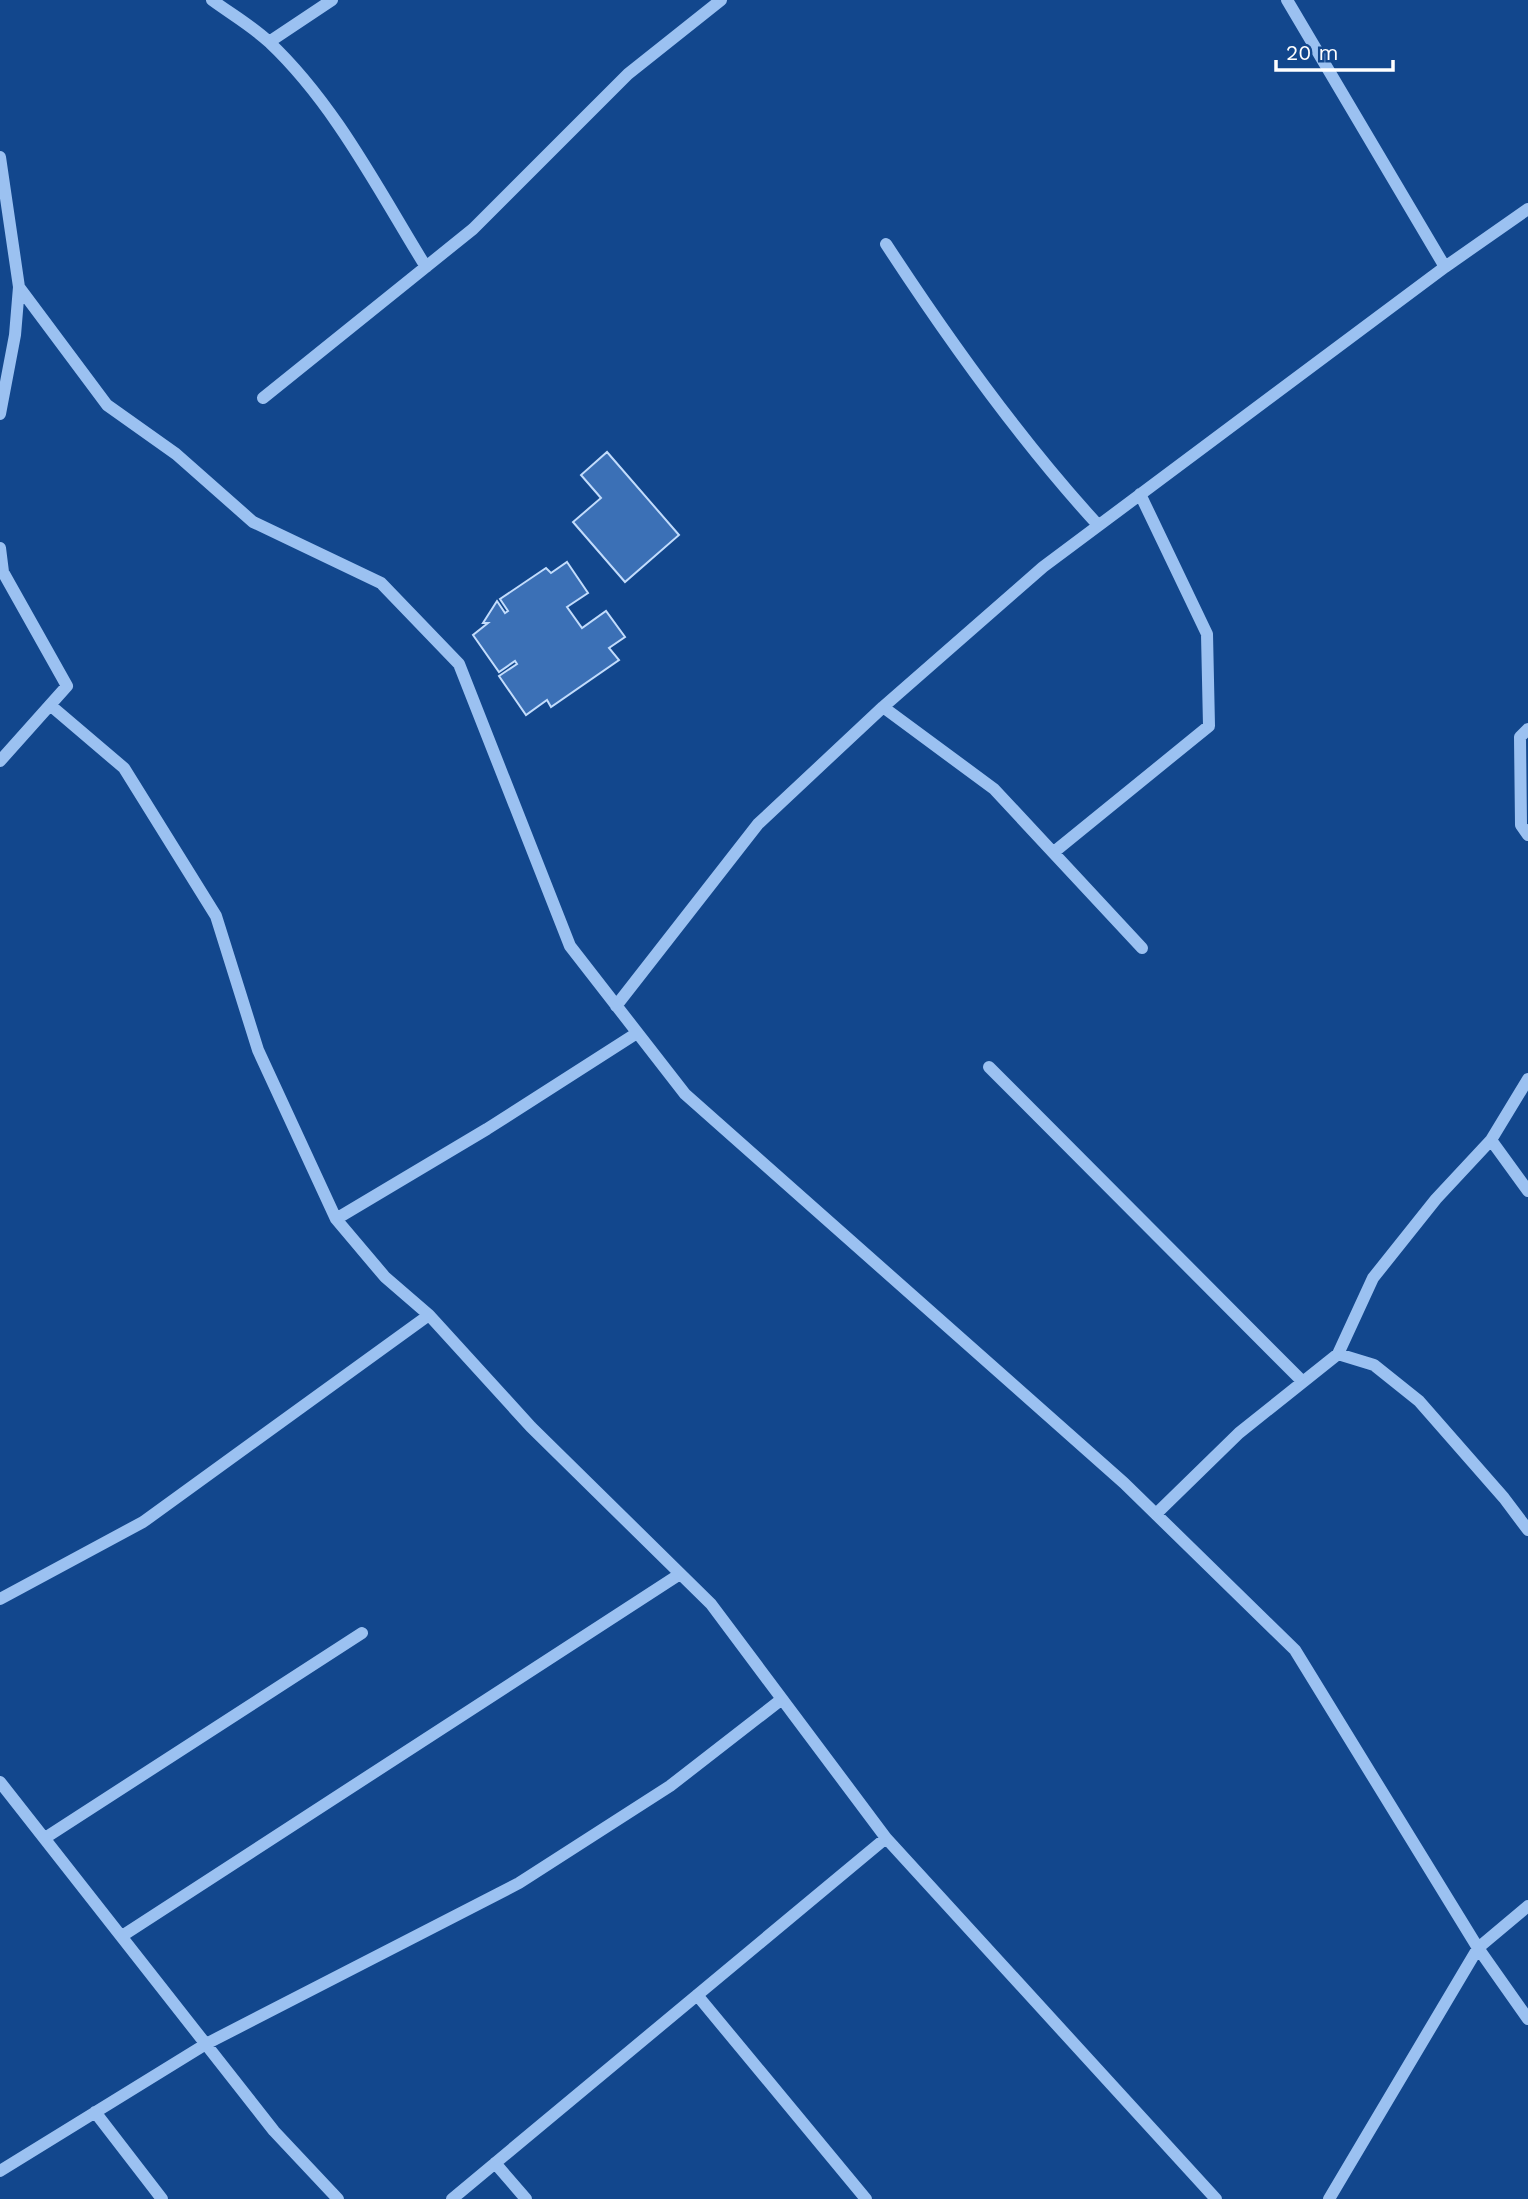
<svg xmlns="http://www.w3.org/2000/svg" width="1528" height="2199" font-family="'Work Sans',sans-serif">
	<rect width="100%" height="100%" fill="#12478d"/>
	<path fill="#3b70b6" stroke="#c2dcfc" stroke-width="2" d="M607,452L679,535L625,582L573,522L601,498L581,475Z
		M567,562L588,593L567,607L582,628L606,611L625,637L609,648L619,660L551,707L547,700L526,715L499,676L517,664L515,661L499,672L473,635L488,623H483L497,601L505,613L508,611L500,599L546,568L551,573Z"/>
	<g fill="none" stroke-linecap="round" stroke-linejoin="round">
		<path stroke="#9bc1f1" stroke-width="12" d="M212,0C231,14 252,26 269,42C335,104 379,191 426,267
			M269,42L332,0
			M0,157L19,287L15,335L0,414
			M886,244C950,342 1019,439 1098,525
			M1445,267L1528,209
			M19,287L107,405L176,454L253,522L381,583L459,664L570,946L685,1094L1124,1483L1295,1650L1478,1948L1528,2019
			M263,398L473,229L628,74L721,0
			M0,548L3,572L67,686L0,761
			M50,705L124,768L216,916L258,1050L336,1219L385,1277L429,1315L531,1427L711,1604L886,1838
			M883,707L994,789L1142,948
			M1528,729L1520,737L1521,825L1528,835
			M1054,852L1209,726L1207,634L1140,494
			M616,1006L758,824L883,707L1043,567L1445,267L1287,0
			M989,1067L1303,1382
			M1491,1140L1528,1079
			M336,1219L487,1129L637,1033
			M1338,1354L1373,1278L1436,1199L1491,1140L1528,1191
			M1156,1514L1239,1433L1338,1354L1374,1365L1419,1401L1504,1498L1528,1530
			M0,1599L143,1522L429,1315
			M0,1782L274,2131L338,2199
			M45,1838L362,1633
			M122,1936L680,1574
			M697,1995L866,2199
			M95,2112L162,2199
			M495,2163L526,2199
			M0,2171L206,2044L519,1883L670,1786L782,1699
			M452,2199L886,1838L1216,2199
			M1329,2199L1478,1948L1528,1906"/>
	</g>
	<path d="M1276 60v10h117v-10" fill="none" stroke="#ffffff" stroke-width="3.5"/>
	<text x="1286" y="60" font-size="21" fill="#ffffff" stroke="#12478d" stroke-width="5" paint-order="stroke">20 m</text>
</svg>
